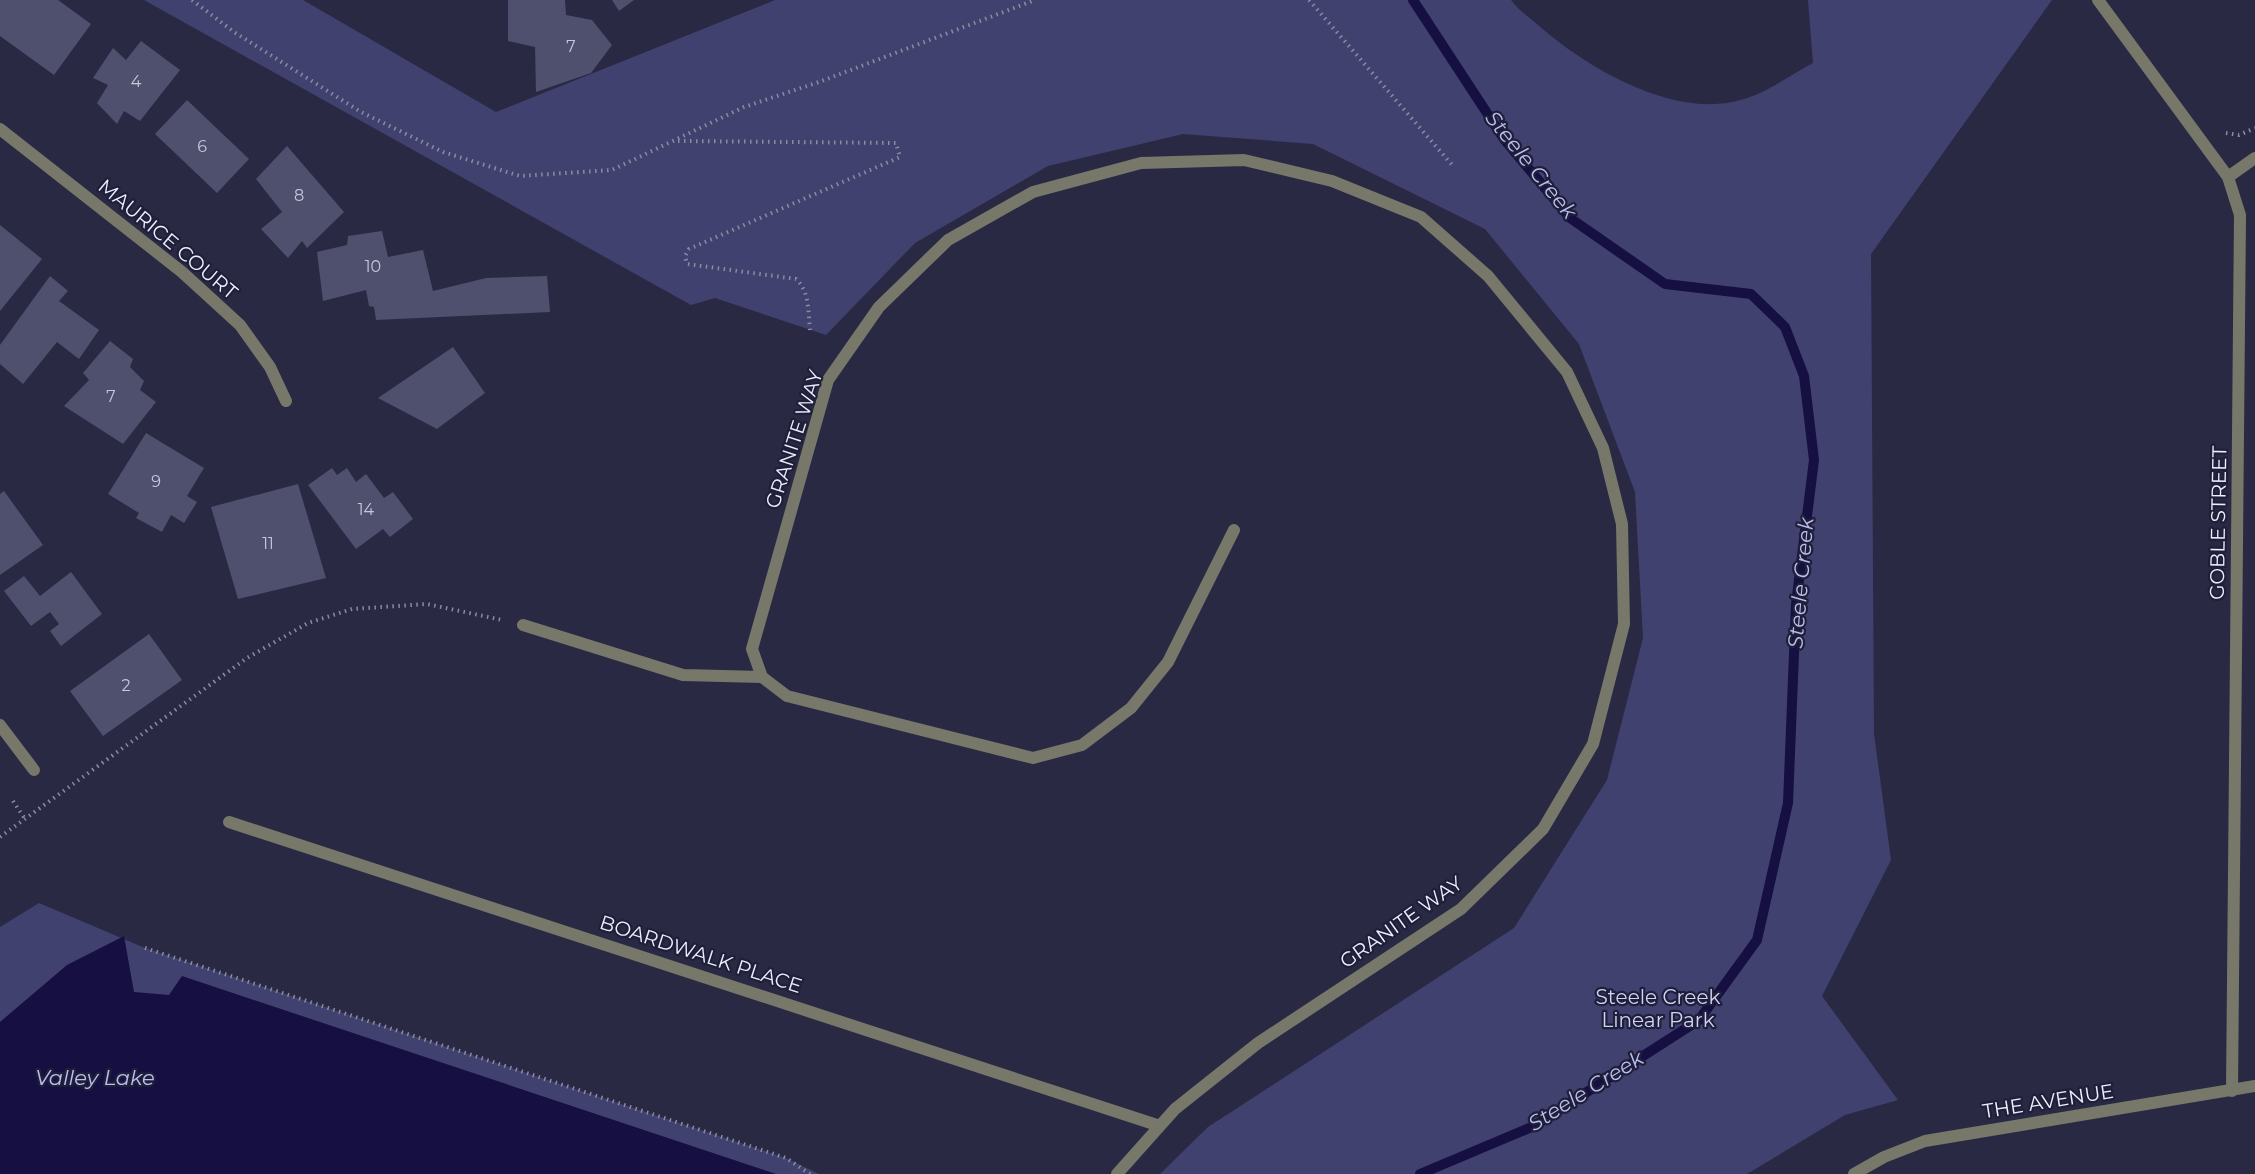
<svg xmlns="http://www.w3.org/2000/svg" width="2255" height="1174" font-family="Montserrat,sans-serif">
	<rect width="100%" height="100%" fill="#292944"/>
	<path fill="#414170" d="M144,0H303L496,112L775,0H1511C1518,10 1529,17 1538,25C1587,68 1676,121 1744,99C1766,93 1792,74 1813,63L1808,0H2052L1871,254L1874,734L1891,860L1822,996L1898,1100L1845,1115L1747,1174H1160L1208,1127L1514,928L1607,780L1643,638L1635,492L1579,344L1485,229L1313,144L1183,134L1048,166L915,243L826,335L715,298L691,305Z
		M39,903L145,948L786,1158L819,1174H0V927Z"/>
	<path fill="#160f41" d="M124,936L134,992L169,995L182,976L776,1174H0V1022L67,965Z"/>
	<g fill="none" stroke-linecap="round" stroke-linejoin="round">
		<path stroke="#160f41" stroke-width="10" d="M1413,0L1504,139L1570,218L1665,284L1751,294L1785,327L1804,376L1814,460L1796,604L1788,803L1757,940L1699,1020L1534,1126L1420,1174"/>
	</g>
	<path fill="#4f506e" d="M0,0H58L91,24L54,75L0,36Z
		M508,0H565L566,15L592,20L612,45L591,73L536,92L535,47L508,41Z
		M612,0H634L619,11Z
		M141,41L180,70L140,121L124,111L117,124L97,103L108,85L93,78L113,48L126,60Z
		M187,100L249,159L217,193L155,134Z
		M287,146L344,212L307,248L302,241L288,258L261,229L282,212L256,179Z
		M0,225L42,259L0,311Z
		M382,231L388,257L423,250L433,291L486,278L547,276L550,312L376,320L374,307L369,306L366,290L323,301L317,252L347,245L348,236Z
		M50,276L68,291L59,301L99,330L79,359L57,342L23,384L0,364V345Z
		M110,341L133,359L130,367L144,381L140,390L156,402L123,444L64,406L89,380L83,373Z
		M453,347L485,393L437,429L378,398Z
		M146,433L204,468L187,496L197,502L184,523L171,515L162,532L136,518L139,513L108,494Z
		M332,468L337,475L347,468L356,482L366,474L384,498L393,492L413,519L390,537L383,529L356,549L308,485Z
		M298,484L326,578L238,599L211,507Z
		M4,491L43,545L0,575V494Z
		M71,572L102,614L61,646L50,631L59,624L50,612L31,626L4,591L24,576L40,596Z
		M149,634L182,680L103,736L70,691Z"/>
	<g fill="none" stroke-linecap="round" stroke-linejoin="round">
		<path stroke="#8b8ca0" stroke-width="4" stroke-dasharray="1.5 4.5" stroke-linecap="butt" d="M192,0L234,32L361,112L443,152L520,176L612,170L744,107L819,82L1035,0
			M1309,0L1453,166
			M2226,133L2239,135L2255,128
			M678,141L896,143L900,157L689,249L685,256L687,264L796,279C810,292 808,312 810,330
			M13,801L25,819
			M0,837L247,658L308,623L352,609L427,604L502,620
			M145,948L786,1158L810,1174"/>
		<path stroke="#777869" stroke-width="12" d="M523,625L683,675L762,677"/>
		<path stroke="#777869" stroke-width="12" d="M2098,0L2228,177L2240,215L2232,1091
			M0,129L182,272L240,325L270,367L286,401
			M2228,177L2255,158
			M0,725L34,770
			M229,822L1160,1126
			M1117,1174L1175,1109L1258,1043L1461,909L1543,829L1593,744L1624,624L1622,524L1603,448L1567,372L1488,276L1421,217L1332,181L1244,160L1141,163L1033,192L948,240L879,307L828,380L752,649L762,677L787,696L1033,758L1082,745L1131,708L1168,662L1234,530
			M1854,1174L1884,1157L1925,1141L2255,1086"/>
	</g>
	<g text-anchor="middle" stroke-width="4.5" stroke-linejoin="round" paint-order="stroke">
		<g font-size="16" fill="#c6c7d9">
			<text x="571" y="52">7</text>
			<text x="136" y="87">4</text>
			<text x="202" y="152">6</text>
			<text x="299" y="201">8</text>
			<text x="373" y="272">10</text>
			<text x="111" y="402">7</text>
			<text x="156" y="487">9</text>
			<text x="366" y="515">14</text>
			<text x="268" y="549">11</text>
			<text x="126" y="691">2</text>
		</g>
		<g font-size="20" fill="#edeffd" stroke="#1f1f3a">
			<text transform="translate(168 239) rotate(40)" y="7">MAURICE COURT</text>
			<text transform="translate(794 439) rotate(-72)" y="7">GRANITE WAY</text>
			<text transform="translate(2218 523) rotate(-89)" y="7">GOBLE STREET</text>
			<text transform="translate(1401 922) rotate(-35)" y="7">GRANITE WAY</text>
			<text transform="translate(701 954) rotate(18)" y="7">BOARDWALK PLACE</text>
			<text transform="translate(2048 1101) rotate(-9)" y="7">THE AVENUE</text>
		</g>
		<g font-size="20" fill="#d0d3f5" stroke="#1f1f3a">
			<text x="1658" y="1004">Steele Creek<tspan x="1658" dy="23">Linear Park</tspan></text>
		</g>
		<g font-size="21" font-style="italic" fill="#bbbef1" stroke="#1f1f3a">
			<text transform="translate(1531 165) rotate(51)" y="7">Steele Creek</text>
			<text transform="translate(1801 583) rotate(-85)" y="7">Steele Creek</text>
			<text x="95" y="1085">Valley Lake</text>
			<text transform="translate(1586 1091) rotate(-32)" y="7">Steele Creek</text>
		</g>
	</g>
</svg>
